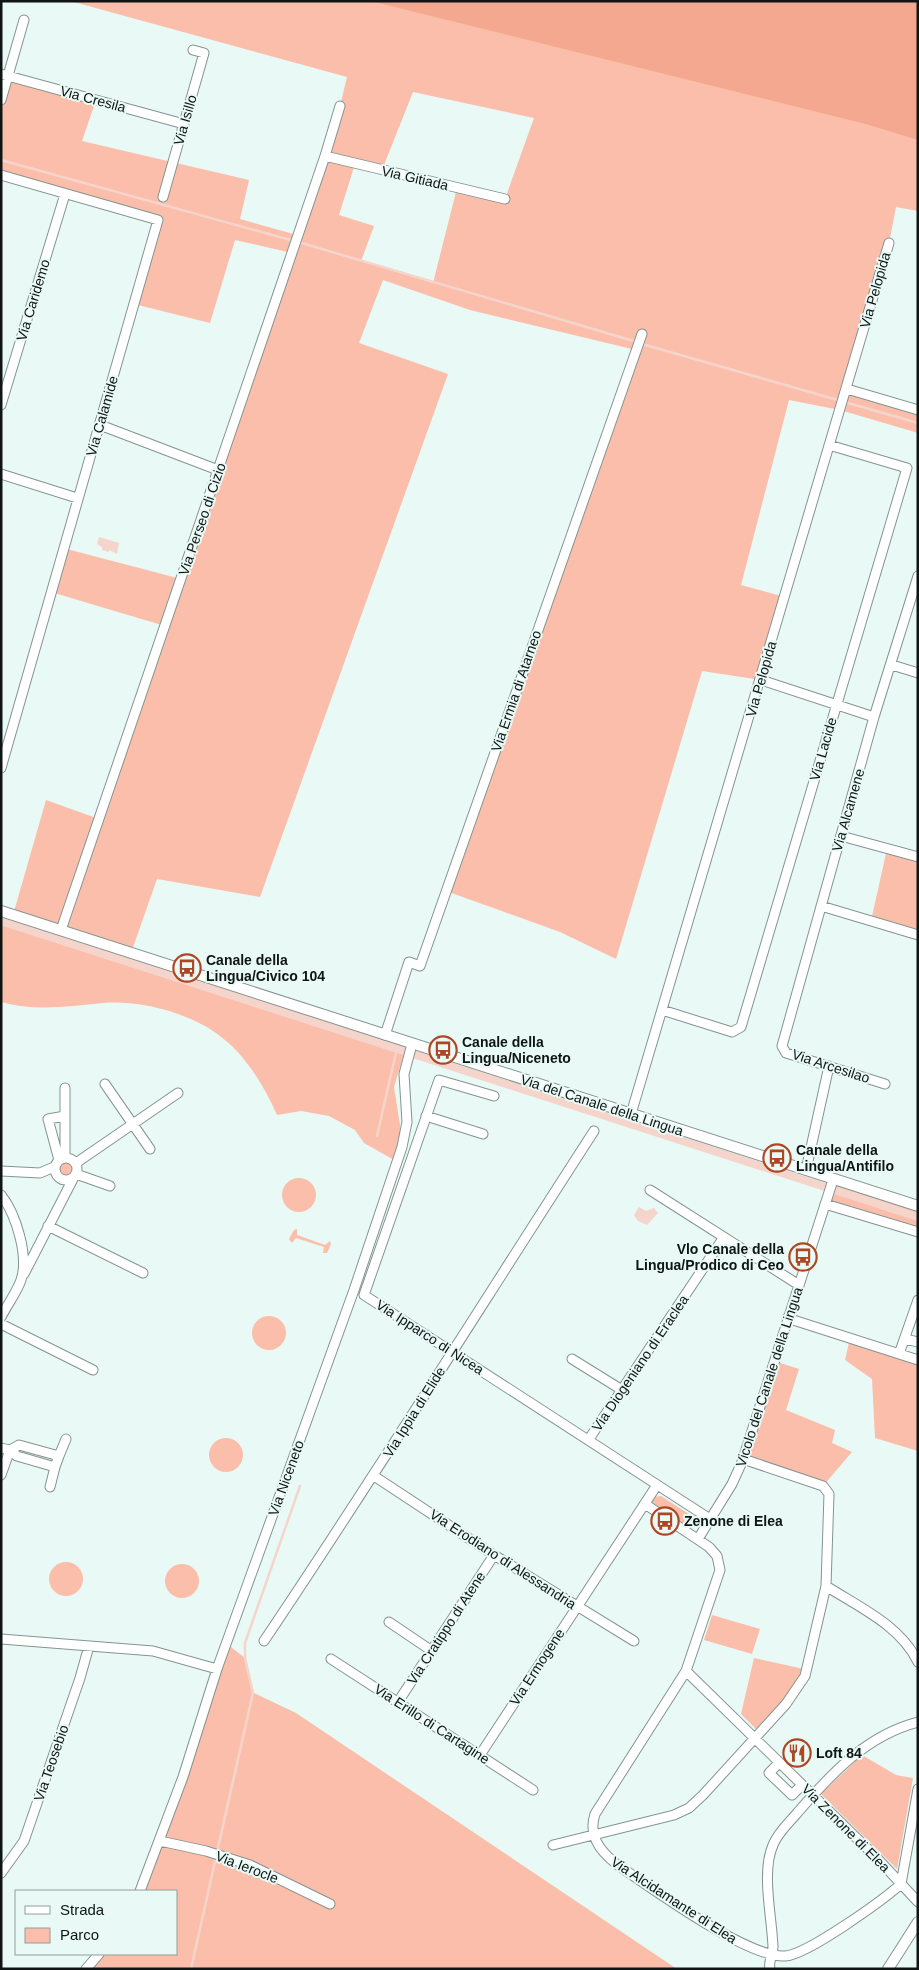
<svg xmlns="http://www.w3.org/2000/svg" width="919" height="1970" font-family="Helvetica,sans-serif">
	<rect width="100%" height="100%" fill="#e8f9f6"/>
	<path fill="#fbbeab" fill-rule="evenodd" d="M70,1H606L918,88V211L896,207L889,243L847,389L918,410V433L840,410L789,400L741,585L785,597L761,680L702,671L616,959L560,932L446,891L636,350L470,310L383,280L359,343L448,374L260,897L157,879L131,953L13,915L46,800L99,819L165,626L51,592L63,548L181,579L292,253L235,240L210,323L134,304L158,220L1,175V100L8,76L96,100L82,141L249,180L240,219L297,235L340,106L347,77ZM413,92L534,118L505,199L457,188L433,283L361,261L374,226L339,215L355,164L382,170Z
		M887,849L918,858V935L871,921Z
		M1,915L401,1044L405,1050L394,1087L402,1138L394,1160L364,1143L355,1130L329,1116L301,1111L277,1115C265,1088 248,1059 225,1040C195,1014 143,1000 103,1003C70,1006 35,1012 1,1002Z
		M59 1169a7 7 0 1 1 14 0a7 7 0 1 1-14 0Z
		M282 1195a17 17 0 1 1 34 0a17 17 0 1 1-34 0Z
		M833,1180L918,1207V1233L825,1204Z
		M297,1229V1235L325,1245L330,1241L331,1244L327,1253H323L324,1247L296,1238L292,1243L289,1239L294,1230Z
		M252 1333a17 17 0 1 1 34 0a17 17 0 1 1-34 0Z
		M850,1338L918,1360V1451L875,1438L872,1379L845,1360Z
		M774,1361L799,1369L786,1410L835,1430L832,1443L852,1452L823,1486L743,1459Z
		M209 1455a17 17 0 1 1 34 0a17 17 0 1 1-34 0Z
		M661,1496L692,1516L696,1526L688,1528L652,1504L654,1497Z
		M49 1579a17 17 0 1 1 34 0a17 17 0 1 1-34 0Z
		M165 1581a17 17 0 1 1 34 0a17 17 0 1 1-34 0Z
		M712,1615L760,1629L752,1654L704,1640Z
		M227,1644L245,1658L254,1693L296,1713L677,1969H86L99,1954H176V1891H140Z
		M754,1658L804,1669C795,1694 775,1712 756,1729L741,1714Z
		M862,1755L896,1775L913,1778L897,1869L821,1794Z"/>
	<path fill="#f3a88f" d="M371,1H918V140L866,124Z"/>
	<path fill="#f5d5cb" d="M99,537L119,543L117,554L109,550V552L102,550V547L97,544Z
		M639,1207L646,1211L654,1208L658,1213L647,1225L638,1221L634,1215Z"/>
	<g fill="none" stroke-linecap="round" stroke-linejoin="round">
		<path stroke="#f5d5cb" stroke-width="2.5" d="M1,160L305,244L637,342
			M642,344L918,423
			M377,1136L397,1048
			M217,1852L253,1693L245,1658V1643L300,1486
			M191,1969L216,1857"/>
		<path stroke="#f5d5cb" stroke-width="8" d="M1,921L918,1217"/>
		<g stroke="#849491" stroke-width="11">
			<path id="minor" d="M1,74L184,124
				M1,100L24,20
				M325,156L505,199
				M1,175L158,220L1,768
				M163,197L204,53L193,50
				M847,389L918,410
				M1,405L65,194
				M100,425L218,470
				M1,474L77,498
				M892,665L918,673
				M761,680L874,717
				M841,836L918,857
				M821,906L918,935
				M61,930L325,156L340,106
				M662,1010L732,1032L741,1027L907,468L829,445
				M385,1035L409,962L420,966L642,334
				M105,1084L150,1149
				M885,1084L786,1053L782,1046L874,717L918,576
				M494,1096L439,1080L364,1295L710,1519
				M631,1114L889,243
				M426,1116L483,1134
				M55 1169a11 11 0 1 1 22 0a11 11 0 1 1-22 0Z
				M65,1158V1088
				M59,1160L48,1119L65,1116
				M76,1163L178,1093
				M806,1170L829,1066
				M1,1171L40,1173L54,1167
				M76,1174L110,1186
				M650,1190L799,1285
				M1,1195C16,1214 29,1256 21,1280C17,1292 7,1305 1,1317
				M825,1204L918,1232
				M48,1226L143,1273
				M24,1274L74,1177
				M787,1318L918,1360
				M1,1324L93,1370
				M905,1339L918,1342
				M899,1354L918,1300
				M572,1359L622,1390
				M589,1439L724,1237
				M1,1448L10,1450L17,1456L55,1467L59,1456L19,1445L10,1450L1,1475
				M59,1456L66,1439
				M374,1476L494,1555L634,1641
				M50,1487L55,1467
				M645,1504L709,1547L717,1556L720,1570L686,1671L595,1814C587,1838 603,1855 622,1868C656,1891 748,1958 785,1956C807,1955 883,1900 901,1884L918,1789
				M698,1539L732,1484L742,1462L833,1180
				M826,1586C859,1607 900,1625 918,1662
				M389,1622L432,1651
				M1,1639L153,1651L217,1669
				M264,1641C377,1473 484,1301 594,1131
				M331,1659L533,1790
				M686,1671L877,1858L918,1902
				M398,1702L494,1555
				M480,1755L657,1485
				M779,1763L769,1773L792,1795L802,1785
				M160,1841L206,1851L250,1865L330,1904
				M553,1845L674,1815L689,1808L703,1795L786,1704L805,1676L826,1586L829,1494L823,1486L743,1459
				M1,1873L24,1841L80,1678L89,1646
				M140,1891L183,1777L217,1669L354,1290L402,1147L407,1122L404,1074L412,1044
				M86,1969L99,1954
				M770,1969C768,1961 773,1955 773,1947C772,1917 761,1872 773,1845C778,1832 790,1822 798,1812C832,1773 867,1735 918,1722"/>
		</g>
		<g stroke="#849491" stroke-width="12">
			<path id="tertiary" d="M1,911L918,1206
				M888,1969L918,1922"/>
		</g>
		<use href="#minor" stroke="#fff" stroke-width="9"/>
		<use href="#tertiary" stroke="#fff" stroke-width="10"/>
	</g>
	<defs>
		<g id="bus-ring" transform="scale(1.4375)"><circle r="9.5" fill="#e8f9f6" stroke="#ad4622" stroke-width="1.5"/><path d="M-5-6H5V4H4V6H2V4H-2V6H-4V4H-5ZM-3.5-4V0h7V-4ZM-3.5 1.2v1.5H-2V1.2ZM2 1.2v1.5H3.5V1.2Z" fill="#ad4622"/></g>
		<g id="restaurant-ring" transform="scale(1.4375)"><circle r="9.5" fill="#e8f9f6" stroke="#ad4622" stroke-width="1.5"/><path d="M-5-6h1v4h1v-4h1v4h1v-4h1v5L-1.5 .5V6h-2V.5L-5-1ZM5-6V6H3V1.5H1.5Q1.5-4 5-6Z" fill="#ad4622"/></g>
	</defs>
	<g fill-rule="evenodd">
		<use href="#bus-ring" x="187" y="968"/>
		<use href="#bus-ring" x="443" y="1050"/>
		<use href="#bus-ring" x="777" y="1158"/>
		<use href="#bus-ring" x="803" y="1257"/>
		<use href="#bus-ring" x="665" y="1521"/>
		<use href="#restaurant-ring" x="797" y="1753"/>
	</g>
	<g text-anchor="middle" stroke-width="4" stroke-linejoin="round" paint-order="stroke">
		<g font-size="14" fill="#0f1514" stroke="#e8f9f6">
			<text transform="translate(93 99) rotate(15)" y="5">Via Cresila</text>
			<text transform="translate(185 120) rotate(-74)" y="5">Via Isillo</text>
			<text transform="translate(415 178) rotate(13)" y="5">Via Gitiada</text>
			<text transform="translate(875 290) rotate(-74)" y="5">Via Pelopida</text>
			<text transform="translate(33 300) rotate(-73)" y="5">Via Caridemo</text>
			<text transform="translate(102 416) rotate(-74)" y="5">Via Calamide</text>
			<text transform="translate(202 519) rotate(-71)" y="5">Via Perseo di Cizio</text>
			<text transform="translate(761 679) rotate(-74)" y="5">Via Pelopida</text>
			<text transform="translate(516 691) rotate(-71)" y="5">Via Ermia di Atarneo</text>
			<text transform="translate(823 749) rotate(-74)" y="5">Via Lacide</text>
			<text transform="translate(848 810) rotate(-74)" y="5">Via Alcamene</text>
			<text transform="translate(831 1066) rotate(18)" y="5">Via Arcesilao</text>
			<text transform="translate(602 1105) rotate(18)" y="5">Via del Canale della Lingua</text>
			<text transform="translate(430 1337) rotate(33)" y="5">Via Ipparco di Nicea</text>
			<text transform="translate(640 1363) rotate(-56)" y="5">Via Diogeniano di Eraclea</text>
			<text transform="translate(769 1377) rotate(-72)" y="5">Vicolo del Canale della Lingua</text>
			<text transform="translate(414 1412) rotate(-58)" y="5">Via Ippia di Elide</text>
			<text transform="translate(286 1478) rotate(-70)" y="5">Via Niceneto</text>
			<text transform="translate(503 1559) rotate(33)" y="5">Via Erodiano di Alessandria</text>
			<text transform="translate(446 1628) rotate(-57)" y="5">Via Cratippo di Atene</text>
			<text transform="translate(537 1667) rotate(-57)" y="5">Via Ermogene</text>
			<text transform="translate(432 1724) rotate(33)" y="5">Via Erillo di Cartagine</text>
			<text transform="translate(51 1763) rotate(-71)" y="5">Via Teosebio</text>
			<text transform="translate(846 1828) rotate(45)" y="5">Via Zenone di Elea</text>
			<text transform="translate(247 1867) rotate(21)" y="5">Via Ierocle</text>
			<text transform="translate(674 1900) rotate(33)" y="5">Via Alcidamante di Elea</text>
		</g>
		<g font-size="14" font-weight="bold" fill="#0f1514" stroke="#e8f9f6" text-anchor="start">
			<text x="206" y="965">Canale della<tspan x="206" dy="16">Lingua/Civico 104</tspan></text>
			<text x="462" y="1047">Canale della<tspan x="462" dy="16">Lingua/Niceneto</tspan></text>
			<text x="796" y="1155">Canale della<tspan x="796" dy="16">Lingua/Antifilo</tspan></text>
			<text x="784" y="1254" text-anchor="end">Vlo Canale della<tspan x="784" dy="16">Lingua/Prodico di Ceo</tspan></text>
			<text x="684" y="1526">Zenone di Elea</text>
			<text x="816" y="1758">Loft 84</text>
		</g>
	</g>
	<rect width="919" height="1970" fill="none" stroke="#0f1514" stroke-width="5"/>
	<rect x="15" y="1890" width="162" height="65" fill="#e8f9f6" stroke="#919e9c"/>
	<rect x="25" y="1906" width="25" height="8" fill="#ffffff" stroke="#919e9c"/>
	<text x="60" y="1915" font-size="15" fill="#0f1514">Strada</text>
	<rect x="25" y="1928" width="25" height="15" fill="#fbbeab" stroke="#919e9c"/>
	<text x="60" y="1940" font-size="15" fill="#0f1514">Parco</text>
</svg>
